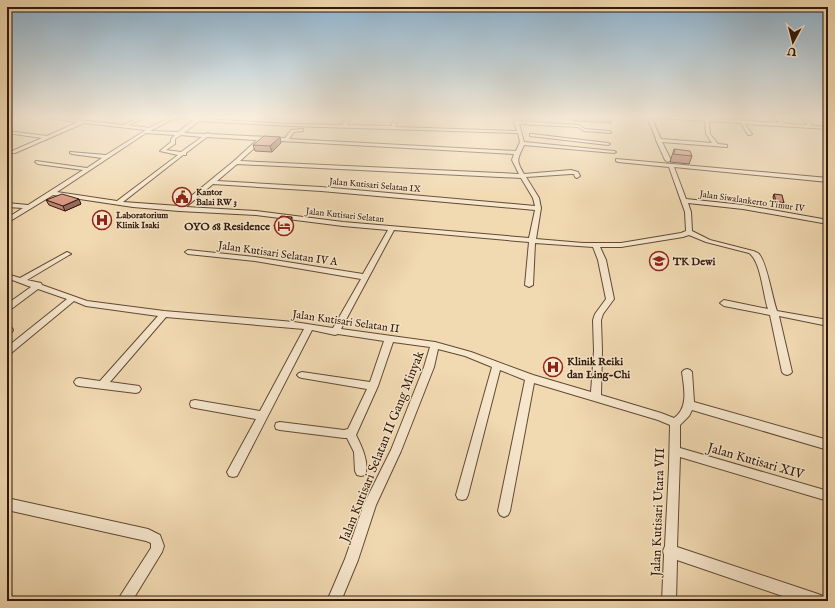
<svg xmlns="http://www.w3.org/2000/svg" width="835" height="608" font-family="'IM FELL English',serif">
	<rect width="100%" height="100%" fill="#f1d9b1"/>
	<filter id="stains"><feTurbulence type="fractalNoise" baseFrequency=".005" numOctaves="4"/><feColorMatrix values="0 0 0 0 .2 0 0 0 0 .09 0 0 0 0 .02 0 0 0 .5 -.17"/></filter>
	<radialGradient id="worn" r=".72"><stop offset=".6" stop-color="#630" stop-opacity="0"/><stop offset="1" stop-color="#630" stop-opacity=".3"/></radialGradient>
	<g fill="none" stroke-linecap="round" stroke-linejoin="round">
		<g stroke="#624934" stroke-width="2">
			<path id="minor" d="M40,117H51L123,125L142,117H147L128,125L149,128L171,117L290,124L342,125L347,117H351L347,125L391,126L395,117H399L395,127L517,131L514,122V117H518L519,121L579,125L585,129L609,131L611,132V133L584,131L578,127L519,124L524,142L614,151L616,152L614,153L524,145C518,159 515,159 524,174L571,170L578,172L580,176L577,178L575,177L574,174H571L526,177L539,198L541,208L536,239L583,243H621L681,233L686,231L685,212L669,167L618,162L616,161V159L828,178V182L674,167L686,199L743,205L828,220V224L743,209L688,203L691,212L692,231L710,240L753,251C754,251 758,253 759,254C767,263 772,297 777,311L828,320V326L779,316L792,372L790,374L787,375L784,374L782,372L770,315L724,306L720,303L724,300L768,309C763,295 761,261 749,253L706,242L689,235L683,237L621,247H600L606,260L614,299L603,314L601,320L602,351L601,395L661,413L674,418C689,408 684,387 682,372L684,370L687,369L690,370L692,372L694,402L828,440V450L692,410L689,416L680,425V448L828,491V501L680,457L677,547L818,594L823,596L825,601H797L677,560L676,601H662L664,555L663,551L665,546L669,468L670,425L658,420L534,383L510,511L508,515L504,517L500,515L498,511L525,380L500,370L468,495L466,499L462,500L458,499L456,495L492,367L465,356L438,349L434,367L401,451L376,505L358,560L341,601H327L345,559L364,504L391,450L424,367L430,347L393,342L378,386L356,435C361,445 370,463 365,475L361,476L357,475L355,471L354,452L347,438H344L280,430L276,429L275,426L276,423L280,422L344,430L348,429L367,389L302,378L299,377L297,375L299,373L302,372L370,382L384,341L338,334L335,335L312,330L237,476L233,477L229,476L227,472L256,419L195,408L191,407L190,404L191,401L195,400L260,411L304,329L166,317L110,382L139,386L141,389L139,392L136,393L79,386L76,385L74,382L76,379L79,378L100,381L158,316L86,306L74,301L10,354L7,355V347L67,299L38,289L10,310L7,311V304L31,287L7,278V274L20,278L67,252L71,254L69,255L27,280L41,283L42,285L87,301L164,311L294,322L333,328L361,279L255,261L188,254L185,252L188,250L255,257L363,274L388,230L343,226L256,215L179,211L133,207L53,195L7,223V218L23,208L7,207V203L28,205L83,170L38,164L35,162L36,161L87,168L102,158L72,154L70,153V152L106,155L146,130L84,123L15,153H7V151H12L42,138L7,133V131L47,136L78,122ZM175,118L194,120L178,132L150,131ZM199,121L290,126L518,133L520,142L516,151L289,139L294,132L303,131V129L291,130L285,138L210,134L208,133L205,134L184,133ZM146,133L175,135L171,139V142L160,151L178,155L117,201L57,192ZM181,135L202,137L181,152L166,150L175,144V139ZM207,137L257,140L234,161L179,206L123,202L183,155H186V153ZM263,140L514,154L512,160L519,174L240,161ZM237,164L521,178L533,198L535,206L321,187L217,181ZM213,184L321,191L535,210L529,238L343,222L256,211L186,207ZM394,230L529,242L525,285L529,287L533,285L535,243L593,247L598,260L606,299L595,314L593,320L594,351L591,392L533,375L471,352L435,342L341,329Z
				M647,117H651L661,139L712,143L706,134L705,121L663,118L661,117L707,118L780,123L775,118L783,117L785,118V119H781L785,124L808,125L801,118L803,117L813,126L828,127V129L745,124L752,134L750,135H748L741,123L709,121L710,134L718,144L727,145V147L662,142L671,160L668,162L665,160L656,140V139Z
				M532,134L608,143L610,144L608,145L530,136V134Z
				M7,327L12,328L13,330L12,332L7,333Z
				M7,498L148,529L160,535L164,546L162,552L132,601H117L151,548V543L146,541L7,510Z"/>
		</g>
		<use href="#minor" fill="#f6e6cc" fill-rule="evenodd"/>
	</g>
	<path fill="#ba8372" stroke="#32190a" d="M573,117H613L611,123L574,121Z
		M281,143L272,152L255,151L253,145Z
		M674,149L692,156L689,164L670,162Z
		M774,194L784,203L782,205L775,204L773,197Z
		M46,200L81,204L65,211L49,205Z
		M292,222L285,231L275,229L274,225Z"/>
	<path fill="#976a5c" stroke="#32190a" d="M280,137L281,143L272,152L270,146Z
		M79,199L81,204L65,211L63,206Z
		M292,217V222L285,231L284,226Z"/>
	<path fill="#d89884" stroke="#32190a" d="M264,136L280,137L270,146L253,145Z
		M674,149L690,151L692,156L673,154L675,152Z
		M62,194L79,199L63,206L46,200Z
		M774,194L782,195L784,203L776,201Z
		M281,216L292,217L284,226L274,225Z"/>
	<linearGradient id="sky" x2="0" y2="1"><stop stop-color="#8bb5d4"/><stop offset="0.58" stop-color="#f9eedc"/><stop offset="1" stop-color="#f9eedc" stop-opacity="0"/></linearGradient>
	<rect width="835" height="202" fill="url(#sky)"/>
	<defs>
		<g id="civic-ring" transform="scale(1)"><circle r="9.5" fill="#f6e6cc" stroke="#8f2418" stroke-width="1.5"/><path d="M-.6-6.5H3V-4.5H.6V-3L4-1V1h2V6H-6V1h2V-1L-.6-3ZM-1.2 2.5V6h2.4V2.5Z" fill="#8f2418"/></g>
		<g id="hospital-ring" transform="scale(1)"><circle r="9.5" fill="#f6e6cc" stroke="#8f2418" stroke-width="1.5"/><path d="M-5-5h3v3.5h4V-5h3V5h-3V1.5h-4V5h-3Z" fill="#8f2418"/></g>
		<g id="hotel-ring" transform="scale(1)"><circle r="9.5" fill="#f6e6cc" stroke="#8f2418" stroke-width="1.5"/><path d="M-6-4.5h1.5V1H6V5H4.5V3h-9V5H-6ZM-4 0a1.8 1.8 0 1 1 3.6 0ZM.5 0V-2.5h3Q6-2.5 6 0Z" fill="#8f2418"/></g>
		<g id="school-ring" transform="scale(1)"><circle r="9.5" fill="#f6e6cc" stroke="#8f2418" stroke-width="1.5"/><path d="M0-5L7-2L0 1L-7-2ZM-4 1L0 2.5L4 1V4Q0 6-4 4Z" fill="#8f2418"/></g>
	</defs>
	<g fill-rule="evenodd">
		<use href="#civic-ring" x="182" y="197"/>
		<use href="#hospital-ring" x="102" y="220"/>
		<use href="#hotel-ring" x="284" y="226"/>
		<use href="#school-ring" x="659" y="261"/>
		<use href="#hospital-ring" x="553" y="367"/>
	</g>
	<g text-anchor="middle" stroke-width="3" stroke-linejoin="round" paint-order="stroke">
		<g font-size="9" fill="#32190a" stroke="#f6e6cc">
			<text transform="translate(375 185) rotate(5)" y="3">Jalan Kutisari Selatan IX</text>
			<text transform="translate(752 201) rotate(8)" y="3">Jalan Siwalankerto Timur IV</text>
			<text transform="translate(345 215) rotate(6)" y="3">Jalan Kutisari Selatan</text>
		</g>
		<g font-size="9" font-weight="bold" fill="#32190a" stroke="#f6e6cc" text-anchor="start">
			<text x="196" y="195">Kantor<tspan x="196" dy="10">Balai RW 3</tspan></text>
			<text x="116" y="218">Laboratorium<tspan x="116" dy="10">Klinik Isaki</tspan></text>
		</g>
		<g font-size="11" font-weight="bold" fill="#32190a" stroke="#f6e6cc" text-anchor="start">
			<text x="270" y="230" text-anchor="end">OYO 68 Residence</text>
			<text x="673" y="265">TK Dewi</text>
			<text x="567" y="365">Klinik Reiki<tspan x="567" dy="13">dan Ling-Chi</tspan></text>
		</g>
		<g font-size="11" fill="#32190a" stroke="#f6e6cc">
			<text transform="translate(278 253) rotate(8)" y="4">Jalan Kutisari Selatan IV A</text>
			<text transform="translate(346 321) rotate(8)" y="4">Jalan Kutisari Selatan II</text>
		</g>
		<g font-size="13" fill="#32190a" stroke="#f6e6cc">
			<text transform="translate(381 446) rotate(-68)" y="5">Jalan Kutisari Selatan II Gang Minyak</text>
			<text transform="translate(756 460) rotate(16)" y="5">Jalan Kutisari XIV</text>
			<text transform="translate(657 512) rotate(-88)" y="5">Jalan Kutisari Utara VII</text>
		</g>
	</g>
	<rect width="835" height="608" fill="none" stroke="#f1d9b1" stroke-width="24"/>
	<rect x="8" y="8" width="819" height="592" fill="none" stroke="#32190a" stroke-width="2"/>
	<rect x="12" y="12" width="811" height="584" fill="none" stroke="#32190a"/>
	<g transform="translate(793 42) rotate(187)" stroke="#f6e6cc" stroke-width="3" paint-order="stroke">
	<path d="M0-3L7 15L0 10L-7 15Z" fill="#32190a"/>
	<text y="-6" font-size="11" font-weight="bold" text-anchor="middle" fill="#32190a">U</text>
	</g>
	<rect width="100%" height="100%" filter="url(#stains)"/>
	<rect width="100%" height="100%" fill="url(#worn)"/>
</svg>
